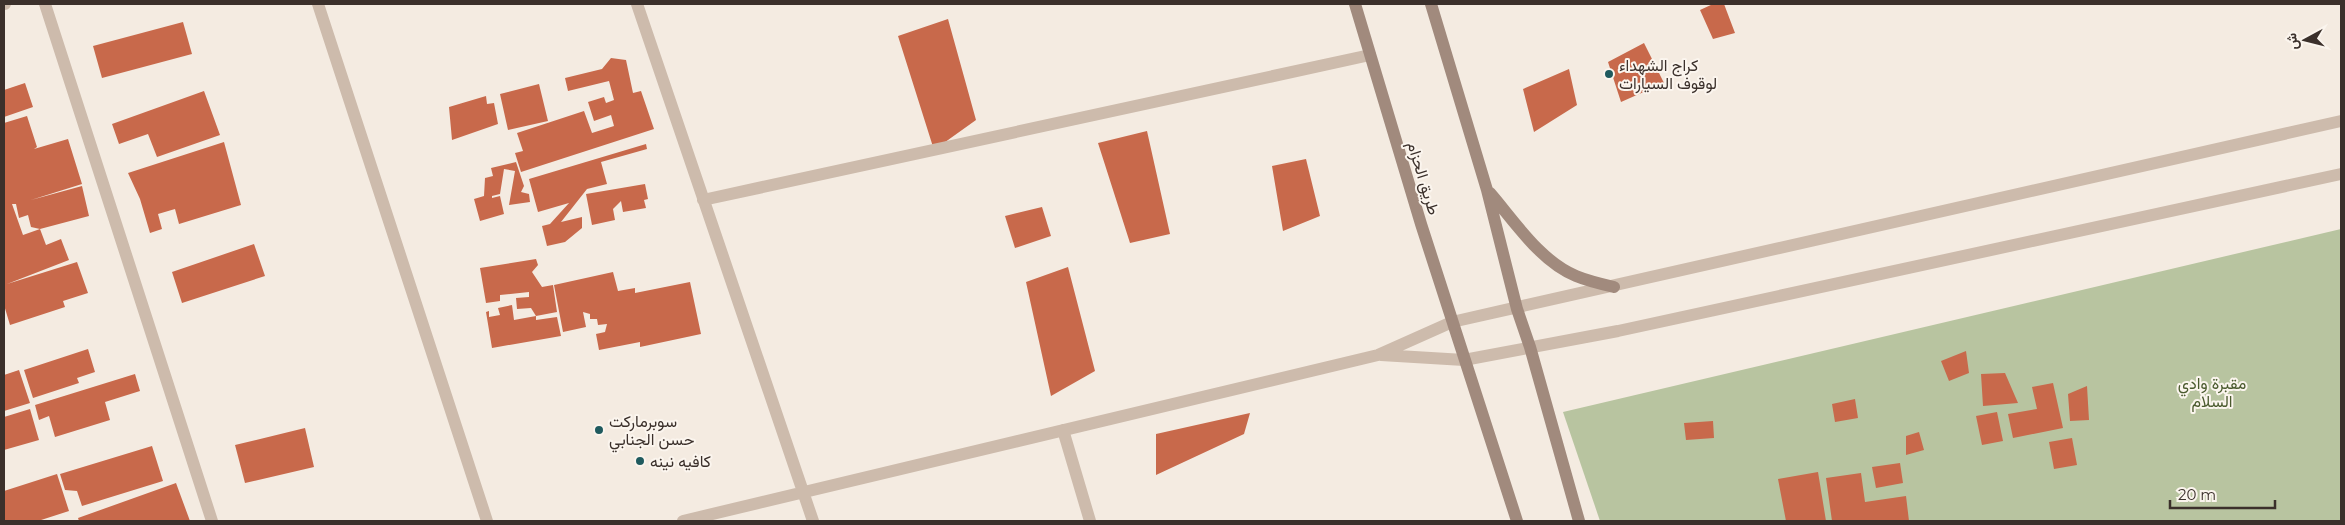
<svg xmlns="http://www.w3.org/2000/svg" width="2345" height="525" font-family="Montserrat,Vazirmatn,sans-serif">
	<rect width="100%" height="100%" fill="#f4ebe1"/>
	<path fill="#b8c4a0" d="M2341,229V521H1600L1563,412Z"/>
	<path fill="#c8694b" d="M1713,4H1724L1735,33L1713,39L1700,10Z
		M948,19L976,120L934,150L898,36Z
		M183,22L192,54L102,78L93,46Z
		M1644,43L1664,83L1621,102L1608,62Z
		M611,58L626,60L633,93L641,91L654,129L521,172L515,153L523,151L517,133L584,111L592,133L614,126L611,115L594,121L588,102L604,97L606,103L614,100L609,81L568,91L565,78L602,69Z
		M1569,69L1577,105L1534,132L1523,89Z
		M25,83L33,107L4,117V90Z
		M539,84L548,121L508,130L500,94Z
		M204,91L220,135L157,157L148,134L119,144L112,124Z
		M486,96L487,104L494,103L498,124L452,140L449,107Z
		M27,116L37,147L34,149L68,139L82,184L31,200L82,186L89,216L40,229L31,227L28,215L19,218L16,204H12L23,235L40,229L46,245L61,239L69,260L7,284L77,262L88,293L63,301L65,307L10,325L4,305V123Z
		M1147,131L1170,234L1130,243L1098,143Z
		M224,142L241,205L179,224L175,209L158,214L162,229L150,233L140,199L128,173Z
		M646,144L647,149L601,162L607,184L587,189L561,222L582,217V228L565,242L547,246L542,226L550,224L569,203L538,212L529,179Z
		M1306,159L1320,216L1283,231L1272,166Z
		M516,162L524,186L521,192L529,194L530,202L509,205L515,171L504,169L500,194L492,196V198L500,196L504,214L480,221L474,199L484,196L485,178L493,176L491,168Z
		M645,184L648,199L644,200L646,208L623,212L621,201L613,209L615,220L592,225L586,194Z
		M1042,207L1051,236L1015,248L1005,216Z
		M254,244L265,276L182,303L172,272Z
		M536,259L538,265L532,272L542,287L553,285L557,312L536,316L531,308L517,309L516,298L529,297V292L500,295V301L486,303L480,268Z
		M1068,267L1095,371L1051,396L1026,282Z
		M613,272L618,291L635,288V293L690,282L701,334L640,347V342L599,350L596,334L605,332L607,324L598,325L597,319H590V314L583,312L586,327L563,332L554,285Z
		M512,305L514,320L536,316V320L557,317L561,336L492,348L486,312L489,311V317L500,315L498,308Z
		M88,349L95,372L77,378L79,383L33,398L24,370Z
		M1966,351L1969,373L1949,381L1941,361Z
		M19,370L30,403L4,411V375Z
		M2005,373L2018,403L1983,406L1981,374Z
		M135,374L140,391L105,402L110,420L55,437L49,416L39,420L35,405Z
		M2053,383L2063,428L2013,438L2008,414L2037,409L2032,387Z
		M2087,386L2089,420L2070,421L2068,394Z
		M1855,399L1858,418L1835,422L1832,404Z
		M30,409L39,440L4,450V417Z
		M1997,412L2003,441L1982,445L1976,416Z
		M1250,413L1244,434L1156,475V434Z
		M1713,421L1714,438L1686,440L1684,423Z
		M305,428L314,467L245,483L235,445Z
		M1919,432L1924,450L1906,455V436Z
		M2072,438L2077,465L2054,469L2049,442Z
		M152,446L163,481L82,506L77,491L65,490L60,474Z
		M1900,463L1903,483L1876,488L1872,467Z
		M1818,472L1826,521H1786L1778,479Z
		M1861,473L1865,502L1906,496L1909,521H1832L1826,478Z
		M57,474L69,511L38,521H4V491Z
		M176,483L190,521H79L78,518Z"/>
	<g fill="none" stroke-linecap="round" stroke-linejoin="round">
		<path stroke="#cdbbac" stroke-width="12" d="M4,4H5
			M45,4L212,521
			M318,4L487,521
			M637,4L813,521
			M703,200L1370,55
			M1381,355L1464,360
			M1063,430L1090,521
			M683,521L1378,355L1452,322"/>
		<path stroke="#cdbbac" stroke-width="12" d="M1452,322L2341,121
			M1464,360L1618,331L2341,174"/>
		<path stroke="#a18a7d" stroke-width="12" d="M1355,4L1421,224L1517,521
			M1431,4L1487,190L1517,309L1530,347L1579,521
			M1490,193C1515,222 1540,261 1576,276C1588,281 1601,284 1614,287"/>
	</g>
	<g fill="#1f5a5e" stroke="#fbf5ee" stroke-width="2">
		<circle cx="1609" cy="74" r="5"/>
		<circle cx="599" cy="430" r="5"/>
		<circle cx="640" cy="461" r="5"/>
	</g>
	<g text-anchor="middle" stroke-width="4" stroke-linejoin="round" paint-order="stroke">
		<g font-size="16" fill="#3b302b" stroke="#fbf5ee" text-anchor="start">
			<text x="1619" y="71">كراج الشهداء<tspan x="1619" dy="18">لوقوف السيارات</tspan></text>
			<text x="609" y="427">سوبرماركت<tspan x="609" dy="18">حسن الجنابي</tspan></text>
			<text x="650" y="467">كافيه نينه</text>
		</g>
		<g font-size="16" fill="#3b302b" stroke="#fbf5ee">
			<text transform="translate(1424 178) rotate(73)" y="6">طريق الحزام</text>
		</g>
		<g font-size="16" fill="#4a5a2e" stroke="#fbf5ee">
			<text x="2212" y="389">مقبرة وادي<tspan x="2212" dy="18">السلام</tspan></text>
		</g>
	</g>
	<rect width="2345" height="525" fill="none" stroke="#3b302b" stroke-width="10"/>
	<g transform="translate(2305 40) rotate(263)" stroke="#fbf5ee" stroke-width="4" paint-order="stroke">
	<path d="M0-4L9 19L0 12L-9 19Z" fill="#3b302b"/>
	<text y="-8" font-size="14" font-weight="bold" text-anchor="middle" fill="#3b302b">ش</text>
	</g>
	<path d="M2170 500v8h105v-8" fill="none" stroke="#3b302b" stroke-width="2.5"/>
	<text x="2178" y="500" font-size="15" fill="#3b302b" stroke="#fbf5ee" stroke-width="4" paint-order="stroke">20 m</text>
</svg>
